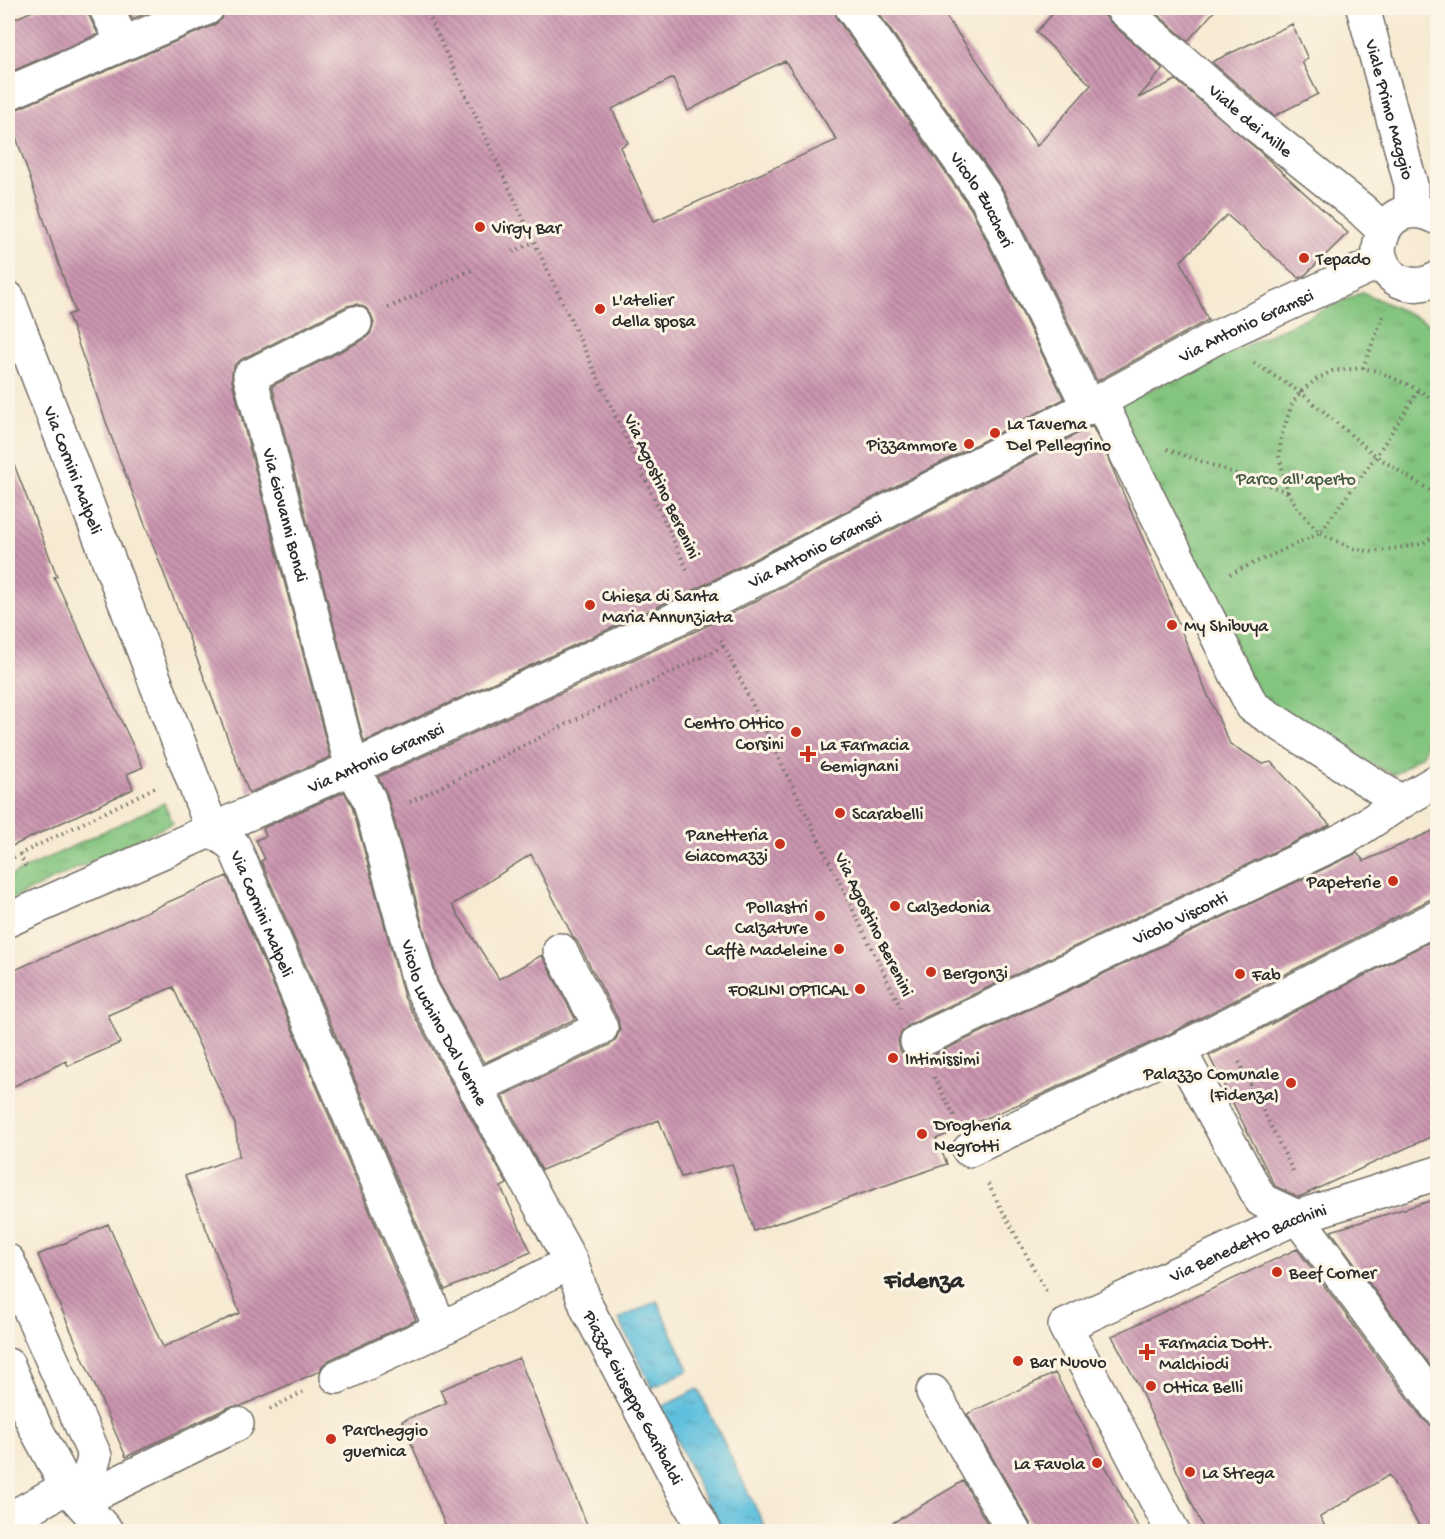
<svg xmlns="http://www.w3.org/2000/svg" width="1445" height="1539" font-family="'Gochi Hand',sans-serif">
	<defs>
		<pattern id="grass-tufts" width="24" height="20" patternUnits="userSpaceOnUse" patternTransform="scale(1.5)"><rect width="24" height="20" fill="#83c57f"/><path d="M3 7l-1-3M5 7V3M7 7l1-3M15 17l-1-3M17 17v-4M19 17l1-3" fill="none" stroke="#6ba068"/></pattern>
		<pattern id="water-ripples" width="26" height="14" patternUnits="userSpaceOnUse" patternTransform="scale(1.5)"><rect width="26" height="14" fill="#5fc0dd"/><path d="M2 4q2-2 4 0t4 0M15 11q2-2 4 0t4 0" fill="none" stroke="#4f9cb3"/></pattern>
		<pattern id="building-back-hatch" width="6" height="6" patternUnits="userSpaceOnUse" patternTransform="scale(1.5)"><rect width="6" height="6" fill="#cb95b0"/><path d="M-1 5l2 2M0 0l6 6M5-1l2 2" fill="none" stroke="#a57a8f"/></pattern>
	</defs>
	<rect width="100%" height="100%" fill="#fcf5e5"/>
	<filter id="ink" filterUnits="userSpaceOnUse"><feTurbulence type="fractalNoise" baseFrequency=".0167" numOctaves="2"/><feDisplacementMap in="SourceGraphic" scale="12" xChannelSelector="R" yChannelSelector="G"/><feConvolveMatrix kernelMatrix="1 2 1 2 8 2 1 2 1" color-interpolation-filters="sRGB"/></filter>
	<filter id="wash" filterUnits="userSpaceOnUse"><feTurbulence type="fractalNoise" baseFrequency=".008" numOctaves="4" result="noise"/><feDisplacementMap in="SourceGraphic" scale="24" xChannelSelector="R" yChannelSelector="G"/><feGaussianBlur stdDeviation="1.35" result="paint"/><feColorMatrix in="noise" values="0 0 0 0 0 0 0 0 0 0 0 0 0 0 0 0 0 1.4 0 .05"/><feComposite in="paint" operator="in"/></filter>
	<g filter="url(#wash)">
		<rect width="100%" height="100%" fill="#f7ead3"/>
		<path fill="url(#grass-tufts)" stroke="#577855" stroke-width="1.5" d="M1362,292L1437,327L1438,700L1423,754L1394,775L1252,706L1104,411Z
			M164,803L173,823L8,901V877Z"/>
		<path fill="url(#water-ripples)" stroke="#457684" stroke-width="1.5" d="M657,1301L689,1370L652,1388L619,1319Z
			M698,1389L767,1531H720L661,1407Z"/>
		<g id="blocks">
			<path fill="url(#building-back-hatch)" fill-rule="evenodd" d="M39,8H87L89,16L98,34L8,73V22Z
				M127,8H160L132,19Z
				M225,8H834L837,19L971,209L1064,399L696,589L364,742L272,386L363,340L370,334L374,323L371,314L366,308L357,304L347,306L242,359L235,364L232,372V381L330,757L249,793L116,450L68,315L75,312L8,113V111L15,110L214,25L222,19ZM785,61L837,140L654,221L620,147L628,143L612,109L673,78L688,111L755,75Z
				M875,8H940L1037,146L1091,85L1036,32L1058,8H1104V15L1110,22L1163,69L1138,98L1176,80L1258,150L1348,233L1304,276L1299,278L1227,215L1181,261L1208,320L1097,381L1004,191Z
				M1150,8H1217L1188,41Z
				M1292,24L1308,59L1302,62L1318,94L1274,116L1212,62Z
				M1092,426L1107,456L1163,585L1202,682L1230,744L1263,764L1271,762L1330,825L909,1025L902,1031L898,1040L900,1051L906,1057L915,1061L925,1059L1357,853L1364,861L1437,829V898L1429,900L1171,1033L1038,1096L936,1139L947,1164L754,1231L732,1164L681,1177L659,1120L542,1170L502,1096L610,1045L616,1039L620,1030L618,1019L577,941L573,937L531,854L452,905L499,979L542,955L575,1019L484,1063L438,981L387,794L378,777L713,623Z
				M10,454L57,576L54,577L143,767L127,774L133,789L8,848V455Z
				M344,792L352,806L404,997L507,1184L501,1187L531,1252L445,1290L261,861L265,859L256,840L266,836L263,828Z
				M227,876L416,1320L329,1360L322,1366L320,1371L241,1406L229,1407L126,1457L38,1255L108,1224L163,1347L240,1313L185,1176L239,1156L235,1124L173,987L108,1015L120,1043L68,1066L66,1061L8,1089V973Z
				M1437,938V1134L1301,1196L1298,1197L1275,1186L1209,1056Z
				M1437,1199V1375L1331,1231Z
				M1297,1249L1423,1419L1430,1425L1437,1426V1532H1423L1389,1475L1320,1517L1328,1532H1205L1137,1383L1112,1336Z
				M519,1358L590,1532H448L402,1421L446,1403L440,1390Z
				M1055,1373L1141,1532H1033L1030,1523L967,1414Z
				M963,1481L992,1532H877Z"/>
		</g>
	</g>
	<g filter="url(#ink)">
		<use href="#blocks" fill-opacity="0" stroke="#726e66" stroke-width="1.5"/>
		<g fill="none" stroke-linecap="round" stroke-linejoin="round">
			<g stroke="#726e66" stroke-width="36">
				<g id="street">
					<path d="M106,8L123,43"/>
					<path id="s1" d="M852,8L987,199L1083,396L1087,407"/>
					<path id="s2" d="M1122,8L1246,117L1362,210L1383,230"/>
					<path id="s3" d="M1363,8L1411,185V211"/>
					<path d="M8,93L207,8"/>
					<path d="M1438,218C1416,206 1389,210 1382,237C1380,241 1379,246 1379,250C1383,281 1412,293 1438,278"/>
					<path id="s4" d="M8,298L212,829L234,846L441,1329"/>
					<path id="s5" d="M355,323L250,376L352,768L369,799L421,988L571,1262L587,1308L705,1532"/>
					<path d="M1100,401L1252,706L1401,802"/>
					<path id="s6" d="M8,920L352,768L704,606L1100,401L1215,338L1368,267L1383,265"/>
					<path id="s7" d="M917,1042L1346,838L1401,802L1437,781"/>
					<path d="M1179,1050L1261,1200L1297,1217L1419,1381L1438,1408"/>
					<path d="M475,1088L601,1028L560,950"/>
					<path d="M969,1150L1179,1050L1438,917"/>
					<path d="M8,1261L95,1456L81,1501"/>
					<path d="M337,1377L441,1329L571,1262"/>
					<path d="M933,1392L1014,1532"/>
					<path d="M81,1501L237,1424"/>
					<path id="s8" d="M1173,1532L1065,1326L1297,1217L1438,1173"/>
				</g>
			</g>
			<g stroke="#726e66" stroke-width="36">
				<path id="secondary" d="M8,1365L35,1427L67,1487L107,1532
					M8,1520L67,1487"/>
			</g>
			<path stroke="#726e66" stroke-width="4" stroke-dasharray="1.5 4.5" stroke-linecap="butt" d="M425,8L688,571
				M513,252L534,242
				M388,308L472,270
				M1254,363L1300,392L1376,456L1438,496
				M1363,368L1383,316
				M1438,404L1419,390L1380,372L1363,368L1332,371L1317,379L1300,392L1292,404L1281,437L1279,456L1288,492L1298,509L1320,533L1351,548L1373,552L1422,544L1438,534
				M1167,449L1287,492
				M1230,574L1320,533L1376,456L1419,390
				M721,640L901,1008
				M410,802L724,646
				M20,854L27,870
				M8,860L156,787
				M1239,1062L1293,1171
				M934,1077L954,1116
				M988,1184L1047,1293
				M270,1409L303,1392"/>
			<use href="#street" stroke="#fff" stroke-width="33"/>
			<use href="#secondary" stroke="#fff" stroke-width="33"/>
		</g>
	</g>
	<g fill="#c8321e" stroke="#fcf5e5" stroke-width="2">
		<circle cx="480" cy="227" r="6"/>
		<circle cx="1304" cy="258" r="6"/>
		<circle cx="600" cy="309" r="6"/>
		<circle cx="995" cy="433" r="6"/>
		<circle cx="969" cy="444" r="6"/>
		<circle cx="590" cy="605" r="6"/>
		<circle cx="1172" cy="625" r="6"/>
		<circle cx="796" cy="732" r="6"/>
		<path d="M805 745h6v6h6v6h-6v6h-6v-6h-6v-6h6z"/>
		<circle cx="840" cy="813" r="6"/>
		<circle cx="780" cy="844" r="6"/>
		<circle cx="1393" cy="881" r="6"/>
		<circle cx="895" cy="906" r="6"/>
		<circle cx="820" cy="916" r="6"/>
		<circle cx="839" cy="949" r="6"/>
		<circle cx="931" cy="972" r="6"/>
		<circle cx="1240" cy="974" r="6"/>
		<circle cx="860" cy="989" r="6"/>
		<circle cx="893" cy="1058" r="6"/>
		<circle cx="1291" cy="1083" r="6"/>
		<circle cx="922" cy="1134" r="6"/>
		<circle cx="1277" cy="1272" r="6"/>
		<path d="M1144 1343h6v6h6v6h-6v6h-6v-6h-6v-6h6z"/>
		<circle cx="1018" cy="1361" r="6"/>
		<circle cx="1151" cy="1386" r="6"/>
		<circle cx="331" cy="1439" r="6"/>
		<circle cx="1097" cy="1463" r="6"/>
		<circle cx="1190" cy="1472" r="6"/>
	</g>
	<g text-anchor="middle" stroke-width="6" stroke-linejoin="round" paint-order="stroke">
		<g font-size="18" fill="#2b2b2b" stroke="#fcf5e5">
			<text dy="6" stroke="none"><textPath href="#s3" startOffset="105">Viale Primo Maggio</textPath></text>
			<text dy="6" stroke="none"><textPath href="#s2" startOffset="171">Viale dei Mille</textPath></text>
			<text dy="6" stroke="none"><textPath href="#s1" startOffset="232">Vicolo Zuccheri</textPath></text>
			<text dy="6" stroke="none"><textPath href="#s6" startOffset="1374">Via Antonio Gramsci</textPath></text>
			<text dy="6" stroke="none"><textPath href="#s4" startOffset="184">Via Cornini Malpeli</textPath></text>
			<text transform="translate(663 486) rotate(65)" y="6">Via Agostino Berenini</text>
			<text dy="6" stroke="none"><textPath href="#s5" startOffset="261">Via Giovanni Bondi</textPath></text>
			<text dy="6" stroke="none"><textPath href="#s6" startOffset="888">Via Antonio Gramsci</textPath></text>
			<text dy="6" stroke="none"><textPath href="#s6" startOffset="402">Via Antonio Gramsci</textPath></text>
			<text dy="6" stroke="none"><textPath href="#s4" startOffset="670">Via Cornini Malpeli</textPath></text>
			<text dy="6" stroke="none"><textPath href="#s7" startOffset="291">Vicolo Visconti</textPath></text>
			<text transform="translate(875 924) rotate(64)" y="6">Via Agostino Berenini</text>
			<text dy="6" stroke="none"><textPath href="#s5" startOffset="795">Vicolo Luchino Dal Verme</textPath></text>
			<text dy="6" stroke="none"><textPath href="#s8" startOffset="434">Via Benedetto Bacchini</textPath></text>
			<text dy="6" stroke="none"><textPath href="#s5" startOffset="1216">Piazza Giuseppe Garibaldi</textPath></text>
		</g>
		<g font-size="18" fill="#2b2b2b" stroke="#fcf5e5" text-anchor="start">
			<text x="492" y="233">Virgy Bar</text>
			<text x="1316" y="264">Tepado</text>
			<text x="612" y="305">L'atelier<tspan x="612" dy="21">della sposa</tspan></text>
			<text x="1007" y="429">La Taverna<tspan x="1007" dy="21">Del Pellegrino</tspan></text>
			<text x="957" y="450" text-anchor="end">Pizzammore</text>
			<text x="602" y="601">Chiesa di Santa<tspan x="602" dy="21">Maria Annunziata</tspan></text>
			<text x="1184" y="631">My Shibuya</text>
			<text x="784" y="728" text-anchor="end">Centro Ottico<tspan x="784" dy="21">Corsini</tspan></text>
			<text x="820" y="750">La Farmacia<tspan x="820" dy="21">Gemignani</tspan></text>
			<text x="852" y="819">Scarabelli</text>
			<text x="768" y="840" text-anchor="end">Panetteria<tspan x="768" dy="21">Giacomazzi</tspan></text>
			<text x="1381" y="887" text-anchor="end">Papeterie</text>
			<text x="808" y="912" text-anchor="end">Pollastri<tspan x="808" dy="21">Calzature</tspan></text>
			<text x="907" y="912">Calzedonia</text>
			<text x="827" y="955" text-anchor="end">Caffè Madeleine</text>
			<text x="943" y="978">Bergonzi</text>
			<text x="1252" y="980">Fab</text>
			<text x="848" y="995" text-anchor="end">FORLINI OPTICAL</text>
			<text x="905" y="1064">Intimissimi</text>
			<text x="1279" y="1079" text-anchor="end">Palazzo Comunale<tspan x="1279" dy="21">(Fidenza)</tspan></text>
			<text x="934" y="1130">Drogheria<tspan x="934" dy="21">Negrotti</tspan></text>
			<text x="1289" y="1278">Beef Corner</text>
			<text x="1159" y="1348">Farmacia Dott.<tspan x="1159" dy="21">Malchiodi</tspan></text>
			<text x="1030" y="1367">Bar Nuovo</text>
			<text x="1163" y="1392">Ottica Belli</text>
			<text x="343" y="1435">Parcheggio<tspan x="343" dy="21">guernica</tspan></text>
			<text x="1085" y="1469" text-anchor="end">La Favola</text>
			<text x="1202" y="1478">La Strega</text>
		</g>
		<g font-size="18" fill="#455944" stroke="#fcf5e5">
			<text x="1296" y="484">Parco all'aperto</text>
		</g>
		<g font-size="24" font-weight="bold" fill="#2b2b2b" stroke="#fcf5e5">
			<text x="924" y="1287">Fidenza</text>
		</g>
	</g>
	<rect width="1445" height="1539" fill="none" stroke="#fcf5e5" stroke-width="30"/>
</svg>
